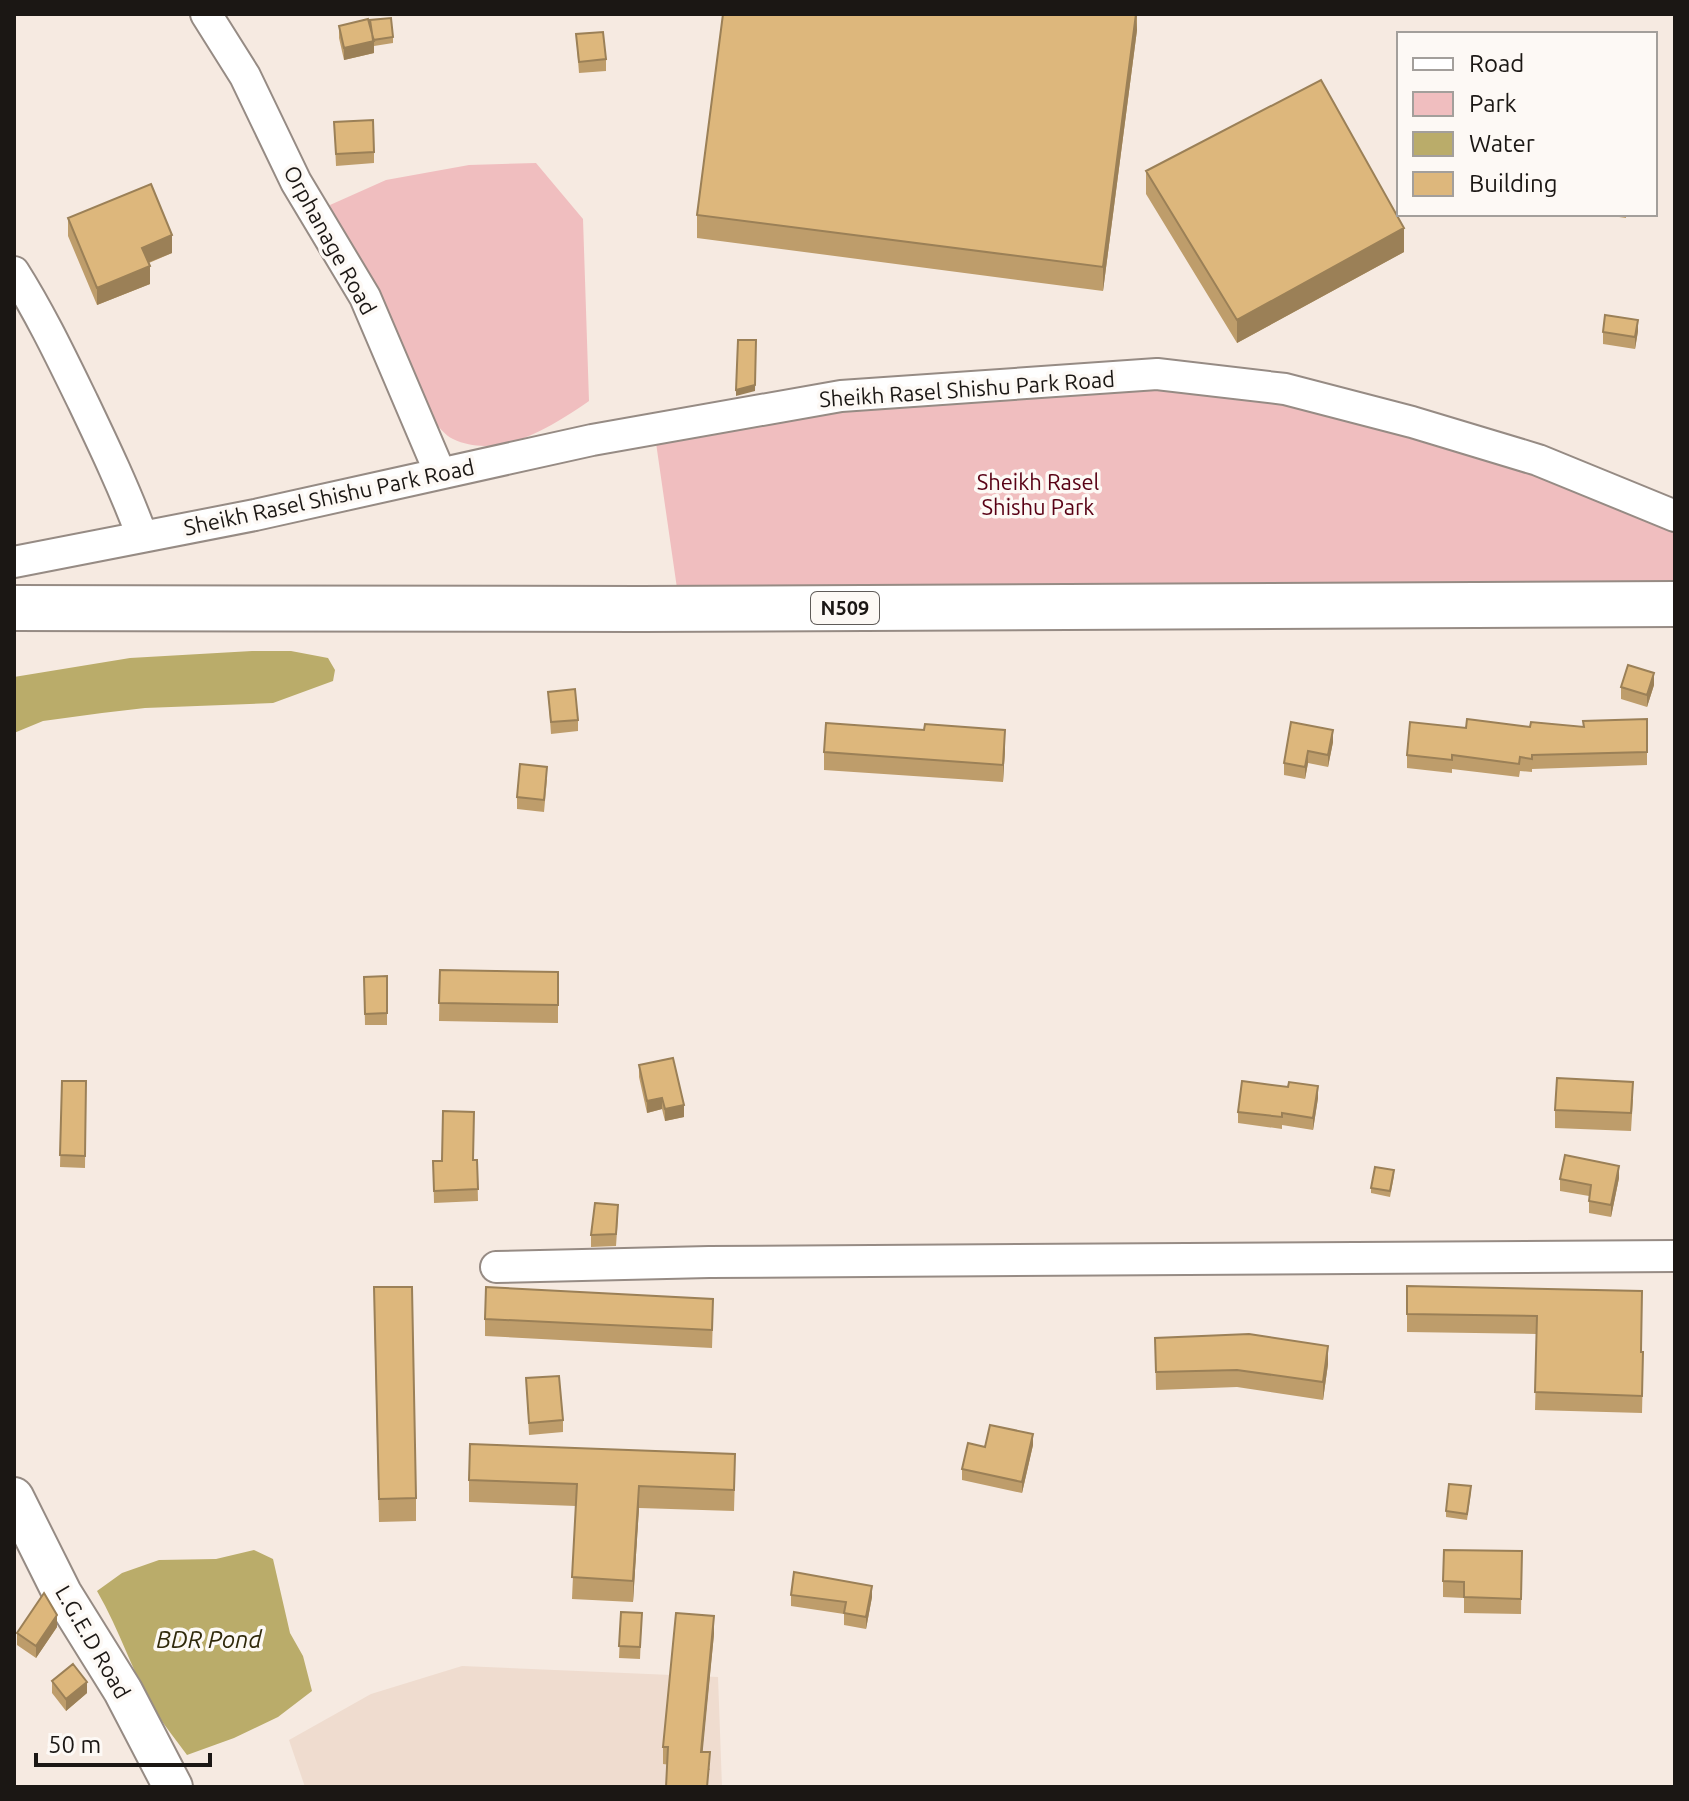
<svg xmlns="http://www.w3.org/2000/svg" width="1689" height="1801" font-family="Ubuntu,sans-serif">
	<rect width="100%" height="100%" fill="#f6eae1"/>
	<path fill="#efdccf" d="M462,1666L718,1677L722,1787H305L289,1740L371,1694Z"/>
	<path fill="#f0bebf" d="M536,163L583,219L589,401C553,426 499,461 453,439C420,424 355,270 336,230L330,205L386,180L469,165Z
		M1135,386L1257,397L1373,419L1675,516V604L680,609L654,429L745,411Z"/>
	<path fill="#baac6a" d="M252,651H291L328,658L335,670L333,681L273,703L145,708L102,713L43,721L14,733V677L130,658Z
		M254,1550L273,1559L290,1633L303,1656L312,1691L278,1717L234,1738L187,1755C177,1741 166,1728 157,1714C133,1675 120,1630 97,1591L122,1573L159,1560L216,1559Z"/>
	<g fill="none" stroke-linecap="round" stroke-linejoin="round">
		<g stroke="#968b84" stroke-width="34">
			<path id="minor" d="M206,14L245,76L296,182L365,297L440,473
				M14,272C40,313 61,357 83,402C104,446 125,490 142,536
				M14,562L255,515L592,440L841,396L1157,374L1285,389L1412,422L1538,460L1675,516
				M496,1267L709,1262L1675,1256"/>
		</g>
		<g stroke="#968b84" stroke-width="42">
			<path id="major" d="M14,1497L62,1593L123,1691L173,1787"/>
		</g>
		<g stroke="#968b84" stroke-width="48">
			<path id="highway" d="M14,608L641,609L1675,604"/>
		</g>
		<use href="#minor" stroke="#fff" stroke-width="30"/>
		<use href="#major" stroke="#fff" stroke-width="38"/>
		<use href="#highway" stroke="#fff" stroke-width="44"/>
	</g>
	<path fill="#be9d6b" d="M1137,14V30L1103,291L697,238V215Z
		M339,26L370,27L393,37V43L374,46V53L344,60L339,38Z
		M576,34L606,59V71L579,73Z
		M334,122L374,152V163L336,166Z
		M1146,171L1404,252L1237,343L1146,194Z
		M1598,214H1626V218Z
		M68,218L172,253L149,263L150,284L97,305L68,236Z
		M1638,331L1635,349L1603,344V332Z
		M1654,685L1647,707L1621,699V687Z
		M548,692L578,720V731L551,734Z
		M1647,719V765L1532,769V772L1520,771L1519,777L1452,769V773L1407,768V755L1466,728L1584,727Z
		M1333,730V742L1328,767L1308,763L1305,779L1284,775V763Z
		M1005,748L1003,782L824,770V752Z
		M547,779L544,812L517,809V797Z
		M440,970L558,972V1023L439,1021Z
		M387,976V1025H365L364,977Z
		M639,1065L684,1117L665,1121L662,1109L647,1113L639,1077Z
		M62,1081H86L85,1168L60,1167Z
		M1318,1098L1313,1130L1282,1125V1129L1238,1123V1112Z
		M1633,1099L1631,1131L1555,1128V1110Z
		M477,1160L478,1201L434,1203L433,1161Z
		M1394,1176L1390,1197L1371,1193V1188Z
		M1619,1178L1611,1217L1589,1213V1196L1560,1191V1179Z
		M618,1217L616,1246L591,1247V1235Z
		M1407,1286L1642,1291V1352L1643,1370L1642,1413L1535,1410L1537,1334L1407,1332Z
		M374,1311L416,1498V1521L379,1522Z
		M713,1316L712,1348L485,1336V1319Z
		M1155,1338L1328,1364L1323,1400L1237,1387L1156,1390Z
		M526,1378L563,1420V1432L529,1435Z
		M1033,1445L1022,1493L962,1480V1469L985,1447Z
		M735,1475L734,1511L639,1508L633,1602L572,1599L576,1506L469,1502V1480Z
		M1471,1492L1467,1520L1446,1517V1511Z
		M1522,1551L1521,1614L1464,1613V1598L1443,1597V1581Z
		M791,1595L872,1597L866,1629L844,1625V1614L791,1606Z
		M621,1612L642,1613L640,1659L619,1658Z
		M57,1627L36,1658L17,1645V1633Z
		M714,1634L702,1752L710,1770L663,1764V1747Z
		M52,1681L87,1693L66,1711L52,1693Z"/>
	<path fill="#9b8057" d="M1136,14L1137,30L1103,291V267Z
		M374,41V53L344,60V48Z
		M1404,228V252L1237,343V320Z
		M172,235V253L142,265V248Z
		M150,266V284L97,305V288Z
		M1638,320V331L1635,349V337Z
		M756,340L755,391L736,396V390Z
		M1654,673V685L1647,707V695Z
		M1005,730V748L1003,782V765Z
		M1333,730V742L1328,767V755Z
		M1308,751V763L1305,779V767Z
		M1318,1086V1098L1313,1130V1118Z
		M662,1098V1109L647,1113V1101Z
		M684,1105V1117L665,1121V1109Z
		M1619,1166V1178L1611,1217V1205Z
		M1328,1346V1364L1323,1400V1382Z
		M1033,1434V1445L1022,1493V1482Z
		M639,1486V1508L633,1602V1581Z
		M872,1586V1597L866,1629V1617Z
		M57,1615V1627L36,1658V1646Z
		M714,1616V1634L701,1769V1752Z
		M87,1682V1693L66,1711V1699Z"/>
	<path fill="#ddb77c" stroke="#9b8057" stroke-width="2" d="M723,14H1136L1103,267L697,215Z
		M391,18L393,37L373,40L370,20Z
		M368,19L374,41L344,48L339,26Z
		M603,32L606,59L579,62L576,34Z
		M1321,80L1404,228L1237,320L1146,171Z
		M373,120L374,152L336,154L334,122Z
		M151,184L172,235L142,248L150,266L97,288L68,218Z
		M1605,315L1638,320L1635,337L1603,332Z
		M738,340H756L755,385L736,390Z
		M1628,665L1654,673L1647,695L1621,687Z
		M575,689L578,720L551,722L548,692Z
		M1467,719L1530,727L1531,722L1584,727L1583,721L1647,719V752L1532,755V759L1520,757L1519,764L1452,755V760L1407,755L1410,722L1466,728Z
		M1291,722L1333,730L1328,755L1308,751L1305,767L1284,763Z
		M826,723L924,730L925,724L1005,730L1003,765L824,752Z
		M520,764L547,767L544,800L517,797Z
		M440,970L558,972V1005L439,1003Z
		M387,976V1013L365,1014L364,977Z
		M673,1058L684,1105L665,1109L662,1098L647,1101L639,1065Z
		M1557,1078L1633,1082L1631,1113L1555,1110Z
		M62,1081H86L85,1156L60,1155Z
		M1242,1081L1288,1087L1289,1082L1318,1086L1313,1118L1282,1113V1117L1238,1112Z
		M443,1111L474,1112L473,1160H477L478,1189L434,1191L433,1161H442Z
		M1565,1155L1619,1166L1611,1205L1589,1201L1591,1185L1560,1179Z
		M1375,1167L1394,1170L1390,1191L1371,1188Z
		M595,1203L618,1205L616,1234L591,1235Z
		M1407,1286L1642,1291L1641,1352H1643L1642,1396L1535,1392L1537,1316L1407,1314Z
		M374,1287H412L416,1498L379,1499Z
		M486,1287L713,1299L712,1330L485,1319Z
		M1249,1334L1328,1346L1323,1382L1237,1370L1156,1372L1155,1338Z
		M559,1376L563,1420L529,1423L526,1378Z
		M990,1425L1033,1434L1022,1482L962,1469L968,1443L985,1447Z
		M470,1444L735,1454L734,1490L639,1486L633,1581L572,1577L577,1484L469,1480Z
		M1449,1484L1471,1486L1467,1514L1446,1511Z
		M1444,1550L1522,1551L1521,1599L1464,1597V1582L1443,1581Z
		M794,1572L872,1586L866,1617L844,1613L846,1602L791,1595Z
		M44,1593L57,1615L36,1646L17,1633Z
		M621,1612L642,1613L640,1647L619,1646Z
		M676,1613L714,1616L701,1752H710L707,1787H666L668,1747H663Z
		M73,1664L87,1682L66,1699L52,1681Z"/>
	<g text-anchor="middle" stroke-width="7" stroke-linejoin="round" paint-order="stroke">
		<rect fill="#fdf9f5" stroke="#5f5b58" stroke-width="2" x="811" y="592" width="68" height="32" rx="6"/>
		<g font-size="20" font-weight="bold" fill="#1b1714">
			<text x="845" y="615">N509</text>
		</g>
		<g font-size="22" fill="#1b1714" stroke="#fdf9f5">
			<text transform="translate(330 240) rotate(61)" y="8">Orphanage Road</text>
			<text transform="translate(967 389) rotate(-4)" y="8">Sheikh Rasel Shishu Park Road</text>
			<text transform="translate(329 497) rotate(-12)" y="8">Sheikh Rasel Shishu Park Road</text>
			<text transform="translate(93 1642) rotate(60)" y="8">L.G.E.D Road</text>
		</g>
		<g font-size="22" fill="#580014" stroke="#fdf9f5">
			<text x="1038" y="490">Sheikh Rasel<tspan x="1038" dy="25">Shishu Park</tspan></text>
		</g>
		<g font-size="24" font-style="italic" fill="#30290b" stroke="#fdf9f5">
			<text x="209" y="1648">BDR Pond</text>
		</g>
	</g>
	<rect width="1689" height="1801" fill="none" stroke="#1b1714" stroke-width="32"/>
	<rect x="1397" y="32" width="260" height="184" fill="#fdf9f5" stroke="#a39f9b" stroke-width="2"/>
	<rect x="1413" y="58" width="40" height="12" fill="#ffffff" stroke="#a39f9b" stroke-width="2"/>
	<text x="1469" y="72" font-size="24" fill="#1b1714">Road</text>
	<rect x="1413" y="92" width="40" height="24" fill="#f0bebf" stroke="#a39f9b" stroke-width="2"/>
	<text x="1469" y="112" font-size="24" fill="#1b1714">Park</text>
	<rect x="1413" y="132" width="40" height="24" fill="#baac6a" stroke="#a39f9b" stroke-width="2"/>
	<text x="1469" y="152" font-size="24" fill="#1b1714">Water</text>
	<rect x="1413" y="172" width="40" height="24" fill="#ddb77c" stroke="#a39f9b" stroke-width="2"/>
	<text x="1469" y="192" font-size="24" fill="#1b1714">Building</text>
	<path d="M36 1753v12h174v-12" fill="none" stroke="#1b1714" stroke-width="4"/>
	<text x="48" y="1753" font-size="24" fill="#1b1714" stroke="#fdf9f5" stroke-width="6" paint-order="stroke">50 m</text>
</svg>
